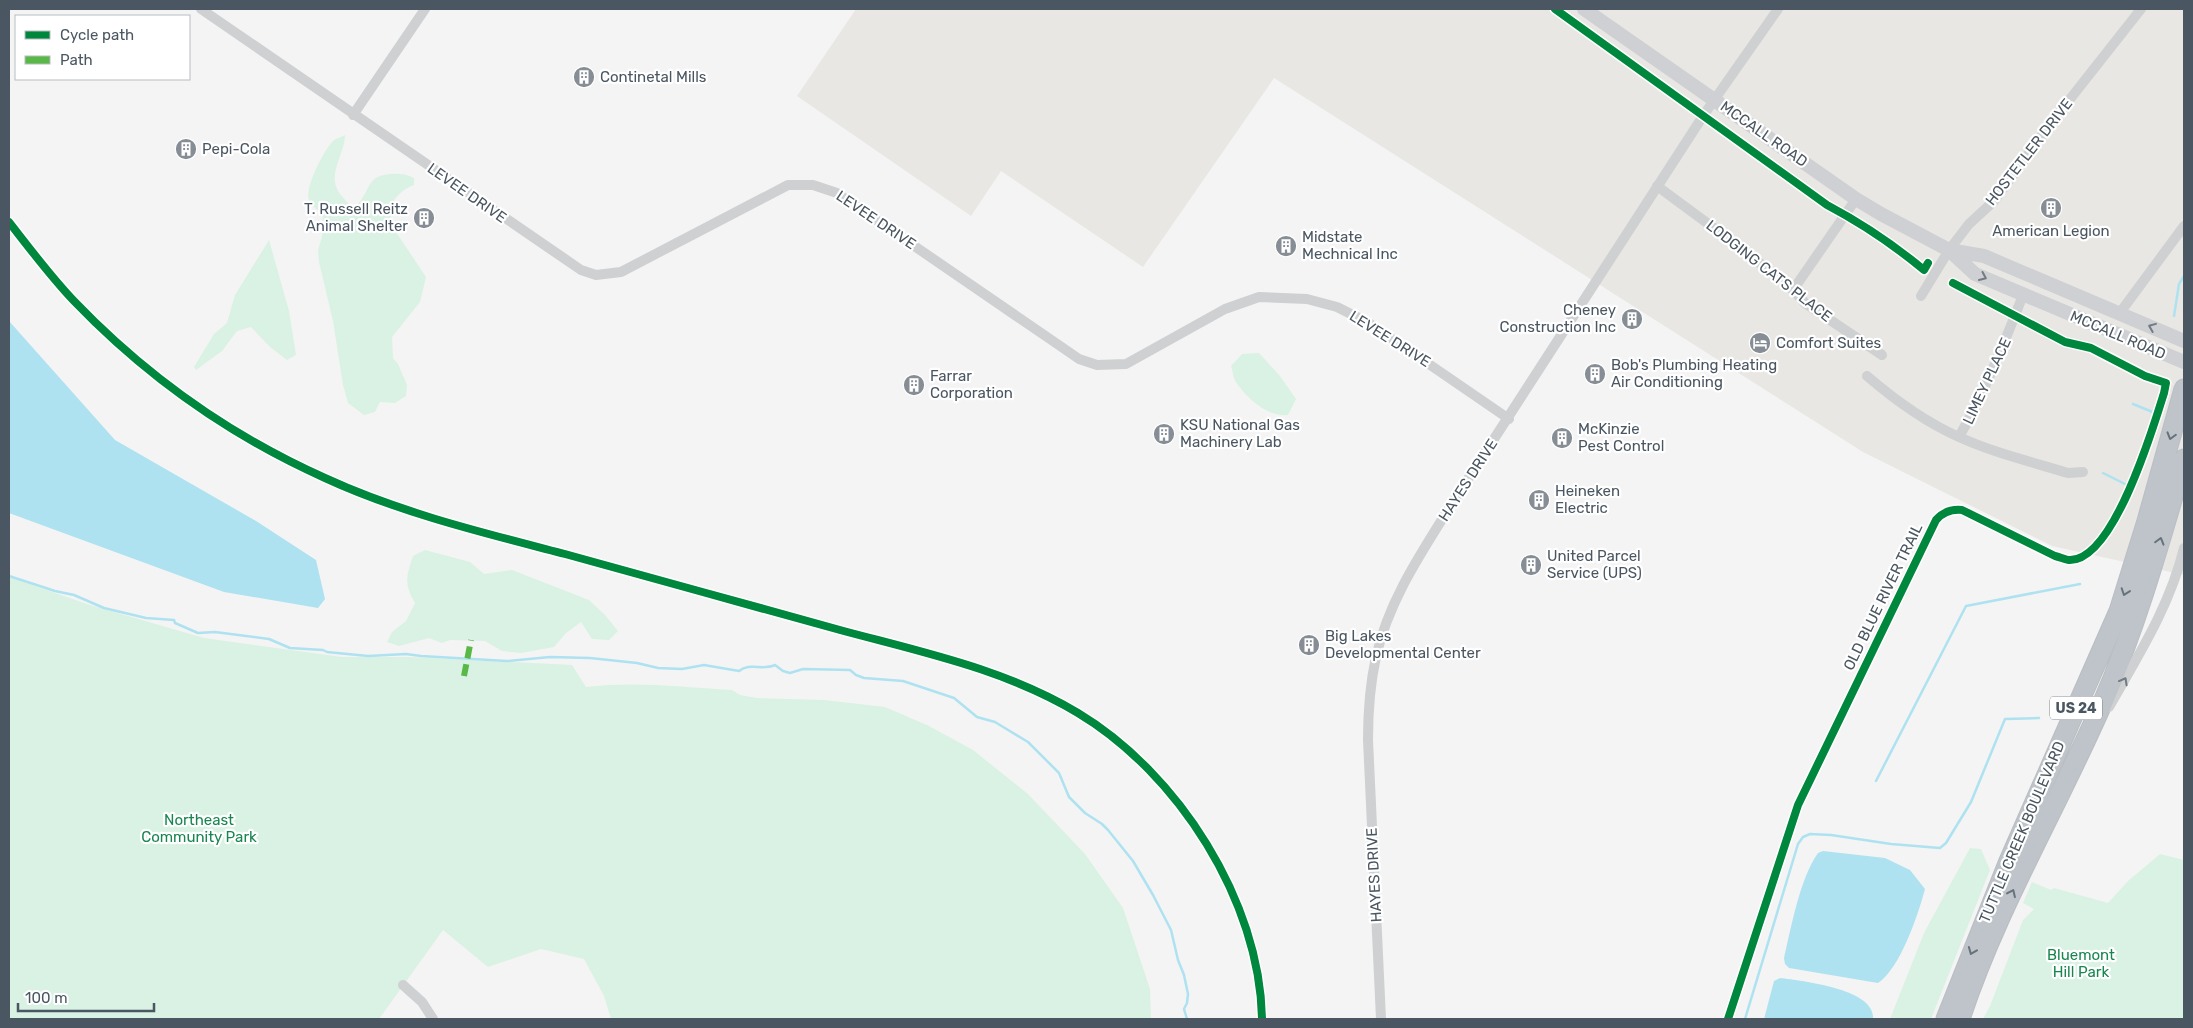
<svg xmlns="http://www.w3.org/2000/svg" width="2193" height="1028" font-family="Rubik,sans-serif">
	<rect width="100%" height="100%" fill="#f4f4f4"/>
	<path fill="#e8e7e3" d="M856,9H2184V575L2052,546L1863,452L1274,78L1143,267L1001,171L971,216L797,96Z"/>
	<path fill="#d9f2e3" d="M345,135C345,153 329,171 337,189C339,194 346,200 349,205L356,206C372,190 365,176 391,174C399,173 407,174 414,178V185C402,189 394,198 389,209L394,229L426,277L420,302L392,337L393,358L398,364L407,385L406,396L395,403L380,402L375,412L364,415L348,403L343,385L333,321L319,262L318,250L322,237L323,213C318,210 311,206 309,200C304,188 325,148 334,140C337,138 342,137 345,135Z
		M269,240L289,311L296,355L287,360L270,347L251,327L237,331L222,351L196,370L194,367L214,334L227,323L235,295Z
		M1259,353L1280,376L1296,399L1288,415C1269,418 1246,398 1236,382C1233,378 1233,371 1231,366L1242,354Z
		M425,550L470,562L484,574L512,570L589,600L605,615L618,631L609,640L592,639L581,622L566,633L554,647L521,653L502,651L485,641L450,640L442,643L429,638L399,646L387,642L392,632L406,621L415,603C404,584 406,577 413,556Z
		M9,577L87,604L204,638L342,657H409L572,665L586,687C634,681 683,687 732,690L740,695L757,698L824,700L885,707L929,726L973,750L1028,794L1085,854L1123,908L1150,989L1151,1019H611L604,996L584,959L541,949L488,967L443,930L379,1019H9Z
		M1970,848L1981,849L1990,870L1931,1019H1890L1924,933Z
		M2160,854L2184,860V1019H1983L1990,1006L2023,920L2034,909L2023,903L2032,882L2051,890L2054,888L2108,903L2128,881Z"/>
	<path fill="#aee2f0" d="M9,321L115,440L256,521L316,560L325,599L318,608L224,592L9,513Z
		M1823,851L1885,858L1910,870L1925,889C1918,915 1900,969 1878,983L1789,968L1785,964L1784,958C1791,928 1800,878 1818,853Z
		M1780,978C1803,981 1876,989 1873,1019H1764L1774,981Z"/>
	<g fill="none" stroke-linecap="round" stroke-linejoin="round">
		<path stroke="#aee2f0" stroke-width="2.5" d="M2174,316L2179,284L2184,276
			M2133,404L2155,413
			M2103,473L2127,485
			M9,576L55,591L74,595L104,608L146,618L174,620L175,623L198,633L215,632L269,639L290,648L323,650L327,652L368,656L406,654L421,656L507,661L550,657L590,658L637,663L658,668L682,669L704,665L739,671C750,662 762,671 775,665L783,671L790,673L803,669L850,670L856,675L864,678L903,681L954,698L977,717L995,722L1028,742L1059,773L1069,797L1085,813L1102,824L1108,830L1133,861L1153,895L1171,930L1178,960L1184,975L1188,994L1187,1003L1184,1009L1187,1019
			M1876,781L1966,606L2080,584
			M1745,1019L1798,844L1803,837L1810,834L1831,835L1891,844L1940,848L1946,843L1971,802L2005,719L2039,718"/>
		<g stroke="#b9bec3" stroke-width="21">
			<path id="highway" d="M1946,1019L2009,861L2119,611L2147,521L2184,389
				M1960,1019C1996,909 2057,808 2103,702C2137,624 2160,541 2184,459"/>
		</g>
		<path stroke="#ced0d2" stroke-width="10" d="M201,9L581,270L596,275L621,272L788,185H813L837,193L1066,350L1079,359L1097,365L1126,364L1225,309L1259,297L1307,299L1337,307L1369,323L1509,419
			M353,115L425,9
			M1657,186L1745,251L1793,290L1805,303L1882,355
			M1793,290L1856,199
			M1921,296L1949,250L1969,224L1994,201L2048,127L2141,9
			M2119,314L2184,226
			M1867,376C1895,400 1925,422 1959,437C1994,453 2032,462 2068,473L2083,472
			M1959,437C1985,391 2004,344 2023,295
			M2109,707C2138,656 2170,606 2184,548
			M403,985L422,1002L433,1019
			M1381,1019L1368,740C1368,713 1370,684 1376,657C1388,603 1419,556 1448,510L1703,116L1778,9"/>
		<path stroke="#ced0d4" stroke-width="14" d="M1584,9L1856,199L1881,214L1949,250L1975,274L2184,362
			M1949,250L1984,256L2184,341"/>
		<use href="#highway" stroke="#bec4c9" stroke-width="19"/>
		<path stroke="#58b947" stroke-width="6" stroke-dasharray="12 6" stroke-linecap="butt" d="M464,676L471,640"/>
		<g stroke="#fff" stroke-width="11">
			<path id="cycleway" d="M1555,9L1827,205C1861,223 1894,245 1924,270L1928,263
				M9,222C30,249 51,277 74,301C146,376 231,436 325,478C401,513 484,533 565,554C657,579 748,605 840,630C921,652 1005,669 1078,713C1178,773 1260,901 1262,1019
				M1728,1019L1798,805L1936,520C1943,512 1951,509 1962,510L2055,556C2060,557 2066,560 2070,560C2114,560 2153,428 2164,393L2166,383L2145,376L2091,348L2065,342L1953,283"/>
		</g>
		<use href="#cycleway" stroke="#00873e" stroke-width="8"/>
	</g>
	<defs><path id="oneway-chevron" d="M-2-3.5L2.5 0L-2 3.5" fill="none" stroke-width="1.6" stroke-linecap="round" stroke-linejoin="round" transform="scale(1.25)"/></defs>
	<g stroke="#727b84">
		<use href="#oneway-chevron" transform="translate(1983 277) rotate(24)"/>
		<use href="#oneway-chevron" transform="translate(2152 327) rotate(-158)"/>
	</g>
	<g stroke="#67727b">
		<use href="#oneway-chevron" transform="translate(2171 436) rotate(106)"/>
		<use href="#oneway-chevron" transform="translate(2160 541) rotate(-74)"/>
		<use href="#oneway-chevron" transform="translate(2125 592) rotate(109)"/>
		<use href="#oneway-chevron" transform="translate(2012 893) rotate(-65)"/>
		<use href="#oneway-chevron" transform="translate(1972 951) rotate(112)"/>
	</g>
	<use stroke="#727b83" href="#oneway-chevron" transform="translate(2124 681) rotate(-61)"/>
	<defs>
		<g id="building-disc" transform="scale(1.125)"><circle r="9.5" fill="#868d94" stroke="#fff"/><path d="M-4-6H4V6H1V3H-1V6H-4ZM-2.5-4.3h1.7v1.8h-1.7ZM.8-4.3h1.7v1.8H.8ZM-2.5-1h1.7V.8h-1.7ZM.8-1h1.7V.8H.8Z" fill="#fff"/></g>
		<g id="hotel-disc" transform="scale(1.125)"><circle r="9.5" fill="#868d94" stroke="#fff"/><path d="M-6-4.5h1.5V1H6V5H4.5V3h-9V5H-6ZM-4 0a1.8 1.8 0 1 1 3.6 0ZM.5 0V-2.5h3Q6-2.5 6 0Z" fill="#fff"/></g>
	</defs>
	<g fill-rule="evenodd">
		<use href="#building-disc" x="584" y="77"/>
		<use href="#building-disc" x="186" y="149"/>
		<use href="#building-disc" x="2051" y="208"/>
		<use href="#building-disc" x="424" y="218"/>
		<use href="#building-disc" x="1286" y="246"/>
		<use href="#building-disc" x="1632" y="319"/>
		<use href="#hotel-disc" x="1760" y="343"/>
		<use href="#building-disc" x="1595" y="374"/>
		<use href="#building-disc" x="914" y="385"/>
		<use href="#building-disc" x="1164" y="434"/>
		<use href="#building-disc" x="1562" y="438"/>
		<use href="#building-disc" x="1539" y="500"/>
		<use href="#building-disc" x="1531" y="565"/>
		<use href="#building-disc" x="1309" y="645"/>
	</g>
	<g text-anchor="middle" stroke-width="4.5" stroke-linejoin="round" paint-order="stroke">
		<rect fill="#fff" stroke="#808990" stroke-width="1" x="2050" y="696.5" width="52" height="23" rx="4"/>
		<g font-size="14" font-weight="bold" fill="#4a5661">
			<text x="2076" y="713">US 24</text>
		</g>
		<g font-size="15" fill="#4a5661" stroke="#fff" text-anchor="start">
			<text x="600" y="82">Continetal Mills</text>
			<text x="202" y="154">Pepi-Cola</text>
			<text x="408" y="214" text-anchor="end">T. Russell Reitz<tspan x="408" dy="17">Animal Shelter</tspan></text>
			<text x="2051" y="236" text-anchor="middle">American Legion</text>
			<text x="1302" y="242">Midstate<tspan x="1302" dy="17">Mechnical Inc</tspan></text>
			<text x="1616" y="315" text-anchor="end">Cheney<tspan x="1616" dy="17">Construction Inc</tspan></text>
			<text x="1776" y="348">Comfort Suites</text>
			<text x="1611" y="370">Bob's Plumbing Heating<tspan x="1611" dy="17">Air Conditioning</tspan></text>
			<text x="930" y="381">Farrar<tspan x="930" dy="17">Corporation</tspan></text>
			<text x="1180" y="430">KSU National Gas<tspan x="1180" dy="17">Machinery Lab</tspan></text>
			<text x="1578" y="434">McKinzie<tspan x="1578" dy="17">Pest Control</tspan></text>
			<text x="1555" y="496">Heineken<tspan x="1555" dy="17">Electric</tspan></text>
			<text x="1547" y="561">United Parcel<tspan x="1547" dy="17">Service (UPS)</tspan></text>
			<text x="1325" y="641">Big Lakes<tspan x="1325" dy="17">Developmental Center</tspan></text>
		</g>
		<g font-size="15" fill="#4a5661" stroke="#fff">
			<text transform="translate(1764 134) rotate(35)" y="5">MCCALL ROAD</text>
			<text transform="translate(2029 152) rotate(-52)" y="5">HOSTETLER DRIVE</text>
			<text transform="translate(467 193) rotate(35)" y="5">LEVEE DRIVE</text>
			<text transform="translate(876 220) rotate(34)" y="5">LEVEE DRIVE</text>
			<text transform="translate(1769 271) rotate(38)" y="5">LODGING CATS PLACE</text>
			<text transform="translate(2118 335) rotate(23)" y="5">MCCALL ROAD</text>
			<text transform="translate(1390 339) rotate(32)" y="5">LEVEE DRIVE</text>
			<text transform="translate(1987 381) rotate(-65)" y="5">LIMEY PLACE</text>
			<text transform="translate(1468 480) rotate(-57)" y="5">HAYES DRIVE</text>
			<text transform="translate(1883 597) rotate(-64)" y="5">OLD BLUE RIVER TRAIL</text>
			<text transform="translate(2022 832) rotate(-67)" y="5">TUTTLE CREEK BOULEVARD</text>
			<text transform="translate(1374 875) rotate(-93)" y="5">HAYES DRIVE</text>
		</g>
		<g font-size="15" fill="#17864f" stroke="#fff">
			<text x="199" y="825">Northeast<tspan x="199" dy="17">Community Park</tspan></text>
			<text x="2081" y="960">Bluemont<tspan x="2081" dy="17">Hill Park</tspan></text>
		</g>
	</g>
	<rect width="2193" height="1028" fill="none" stroke="#4a5661" stroke-width="20"/>
	<rect x="15" y="15" width="175" height="65" fill="#ffffff" stroke="#b7bbc0"/>
	<rect x="25" y="31" width="25" height="8" fill="#00873e" stroke="#b7bbc0"/>
	<text x="60" y="40" font-size="15" fill="#4a5661">Cycle path</text>
	<rect x="25" y="56" width="25" height="8" fill="#58b947" stroke="#b7bbc0"/>
	<text x="60" y="65" font-size="15" fill="#4a5661">Path</text>
	<path d="M18 1003v8h136v-8" fill="none" stroke="#4a5661" stroke-width="2.5"/>
	<text x="25" y="1003" font-size="15" fill="#4a5661" stroke="#ffffff" stroke-width="4" paint-order="stroke">100 m</text>
</svg>
